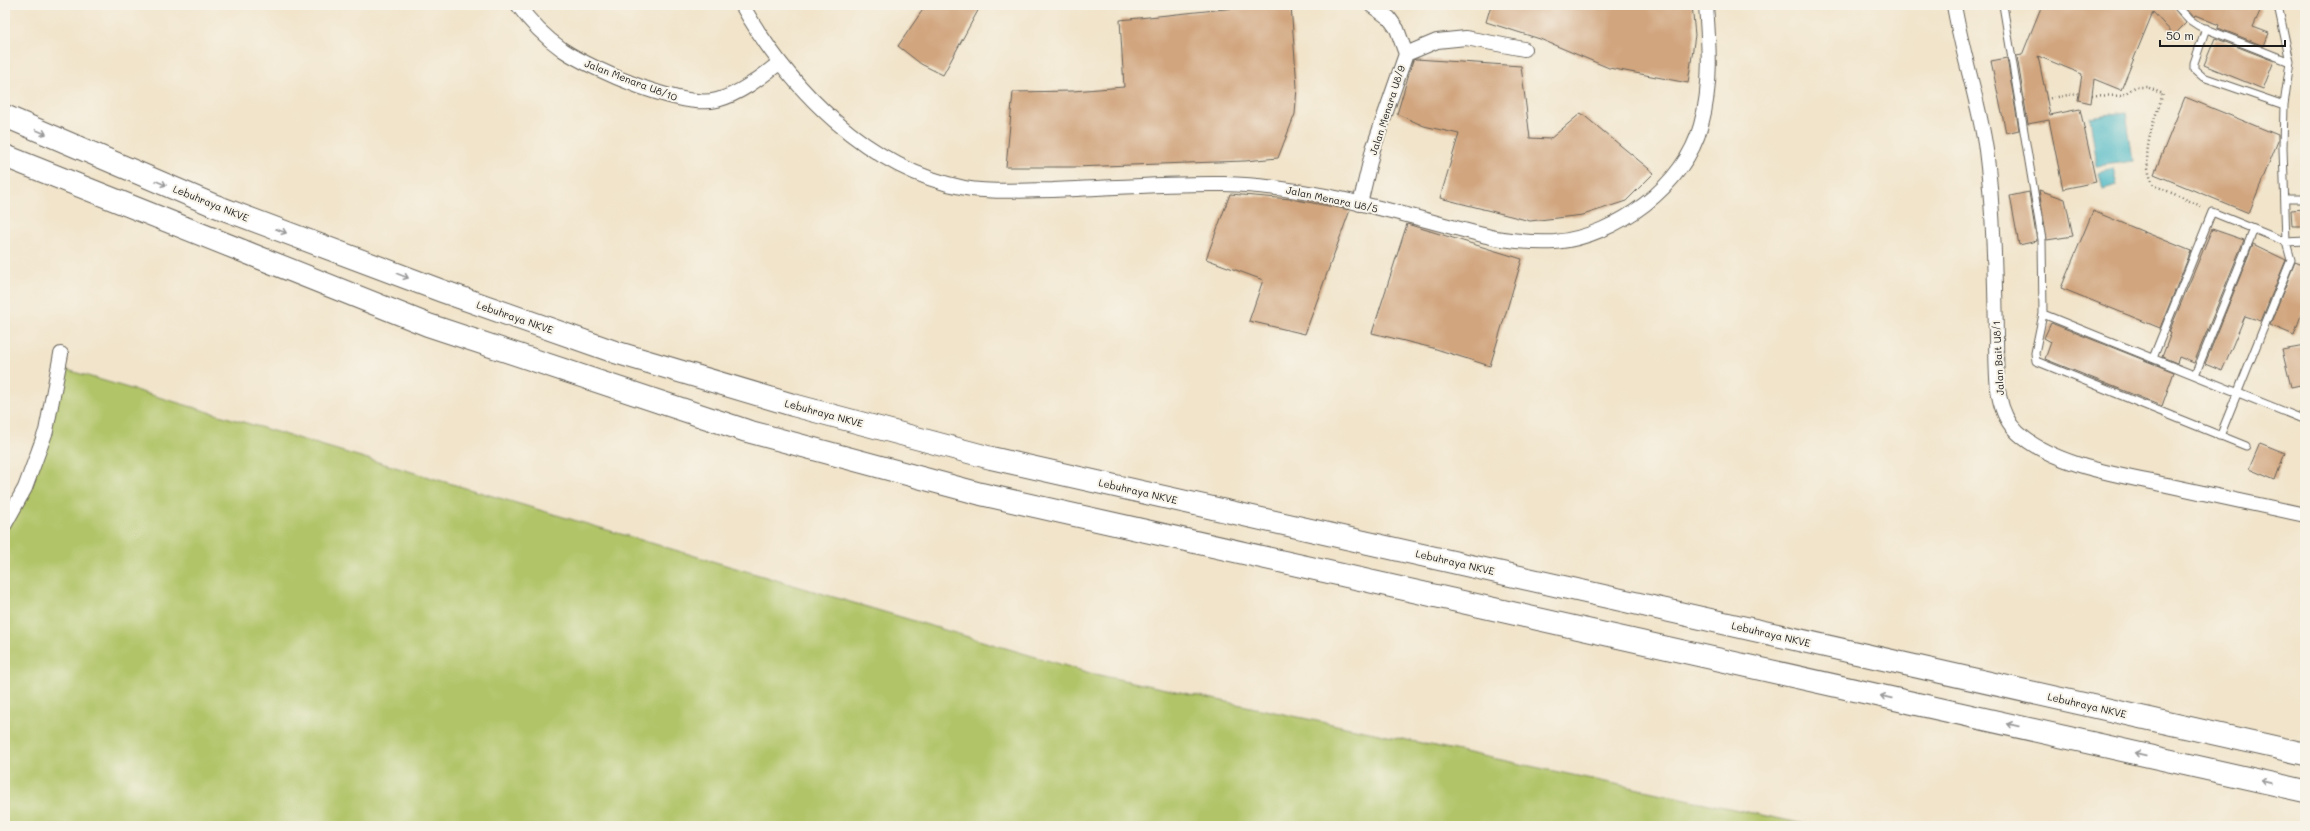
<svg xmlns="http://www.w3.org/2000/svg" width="2310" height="831" font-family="Mali,sans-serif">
	<rect width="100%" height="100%" fill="#f7f3e8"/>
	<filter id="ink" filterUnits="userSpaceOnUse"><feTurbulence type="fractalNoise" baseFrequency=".025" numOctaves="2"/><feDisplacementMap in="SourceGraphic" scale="8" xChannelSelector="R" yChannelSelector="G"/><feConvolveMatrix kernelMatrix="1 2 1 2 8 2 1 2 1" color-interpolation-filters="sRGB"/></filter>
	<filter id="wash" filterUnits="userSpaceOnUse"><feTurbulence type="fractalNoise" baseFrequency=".012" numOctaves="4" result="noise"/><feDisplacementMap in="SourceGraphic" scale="16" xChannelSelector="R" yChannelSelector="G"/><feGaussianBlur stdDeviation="0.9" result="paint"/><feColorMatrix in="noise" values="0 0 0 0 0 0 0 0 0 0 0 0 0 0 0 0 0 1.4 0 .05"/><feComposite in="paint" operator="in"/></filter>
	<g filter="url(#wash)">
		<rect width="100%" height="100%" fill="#f1e4ca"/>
		<path fill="#b1c468" stroke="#667042" d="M64,369L1090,673L1814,826H5V523Z"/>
		<path fill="#4ab7c5" stroke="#336a70" d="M2126,112L2133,161L2097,166L2090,117Z
			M2113,169L2117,186L2103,190L2099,173Z"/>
		<g id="blocks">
			<path fill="#d1a67f" d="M926,5H981L943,75L921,64L898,46Z
				M1263,5H1291L1297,87L1295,114L1278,158L1245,161L1074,167H1006L1013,92L1073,91L1124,87L1120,20Z
				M1491,5H1692L1695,35L1688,83L1609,68L1540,39L1486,22Z
				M2042,5H2171L2186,23L2174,35L2153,12L2121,90L2094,79L2091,103L2078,100L2082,74L2038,56L2050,115L2080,109L2096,182L2063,189L2049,120L2028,124L2017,56L2022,55Z
				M2183,5H2250L2261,9L2253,27L2269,33L2264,46L2218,28L2219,25L2195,15L2194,17Z
				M2215,38L2274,61L2263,89L2204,65Z
				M2007,58L2019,130L2006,133L1991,61Z
				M1416,59L1521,66L1530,138L1550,139L1581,113L1654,173L1626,201L1583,215L1530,221L1440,198L1459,134L1424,126L1397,114L1413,60Z
				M2185,97L2278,135V141L2249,213L2154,174Z
				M2039,190L2065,199L2073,236L2047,240Z
				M2029,192L2037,241L2019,245L2010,196Z
				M1230,194L1291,199L1350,210L1305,334L1249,321L1263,280L1206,259Z
				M2305,209V226H2292L2291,210Z
				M2093,211L2191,251L2160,328L2061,288Z
				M1407,224L1522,259L1490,366L1433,348L1372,333Z
				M2212,229L2244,240L2194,363L2179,357L2177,363L2162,357L2171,333L2169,332Z
				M2253,244L2286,260L2261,321L2245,316L2222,371L2205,364Z
				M2295,262L2305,266V304L2294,335L2270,325Z
				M2051,323L2174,372L2162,406L2045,359L2051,342L2044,338Z
				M2305,346V384L2291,387L2282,350Z
				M2260,443L2285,453L2275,480L2249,469Z"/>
		</g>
	</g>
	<g filter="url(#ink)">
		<use href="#blocks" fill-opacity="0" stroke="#676259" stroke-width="1"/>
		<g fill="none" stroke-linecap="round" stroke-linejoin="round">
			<g stroke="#676259" stroke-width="9">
				<path id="service" d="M2003,5L2042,240L2043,314L2035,353L2036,361L2246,446
					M2176,5L2190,20L2199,26L2290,62
					M2206,28L2194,63V69L2203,77L2284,105
					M2285,199H2305
					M2043,314L2305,420
					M2153,358L2212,212L2286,242L2305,241
					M2195,375L2254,229
					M2220,436L2291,260L2286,242L2283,148L2284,105L2290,62L2279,10L2274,5"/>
			</g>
			<g stroke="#676259" stroke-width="16">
				<path id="minor" d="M518,5C530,22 546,38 563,50C593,70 682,109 717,100C740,94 760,78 779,63
					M742,5C789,88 867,169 965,188C993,193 1024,190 1053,190C1110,188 1167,183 1224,184C1316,186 1406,216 1495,238C1514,241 1535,243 1555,242C1616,236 1685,186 1701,125C1712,85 1709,46 1706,5
					M1954,5C1962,54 1979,101 1986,150C1994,212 1995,276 1996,339C1997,370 1993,410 2018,433C2054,466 2124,476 2171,486C2216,496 2260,505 2305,515
					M1406,54L1437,41L1466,38L1524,49
					M1360,204L1373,149L1406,54L1397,29L1389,18L1371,5
					M5,524L25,488L46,431L61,354"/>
			</g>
			<g stroke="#676259" stroke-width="24">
				<path id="motorway" d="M5,116L213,205L442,291L615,352L793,405L991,458L2305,754
					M5,156L428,325L747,431L981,494L2305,791"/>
			</g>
			<path stroke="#676259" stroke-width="2.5" stroke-dasharray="1 3" stroke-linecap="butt" d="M2092,95L2121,96L2135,87H2147L2163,94C2154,120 2138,159 2154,185L2203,207
				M2046,99L2080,93"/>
			<use href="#service" stroke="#fff" stroke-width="7"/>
			<use href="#minor" stroke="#fff" stroke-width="14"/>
			<use href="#motorway" stroke="#fff" stroke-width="22"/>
		</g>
		<defs><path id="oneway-shaft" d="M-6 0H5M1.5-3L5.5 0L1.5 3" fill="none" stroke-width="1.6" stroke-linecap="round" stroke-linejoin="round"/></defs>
		<g stroke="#999">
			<use href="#oneway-shaft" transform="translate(41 132) rotate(23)"/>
			<use href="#oneway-shaft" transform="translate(161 183) rotate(23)"/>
			<use href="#oneway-shaft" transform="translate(281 231) rotate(21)"/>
			<use href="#oneway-shaft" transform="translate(403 276) rotate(21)"/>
			<use href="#oneway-shaft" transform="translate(1886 697) rotate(-167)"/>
			<use href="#oneway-shaft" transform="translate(2013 725) rotate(-167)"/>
			<use href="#oneway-shaft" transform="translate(2140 754) rotate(-167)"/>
			<use href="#oneway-shaft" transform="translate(2267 782) rotate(-167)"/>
		</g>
	</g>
	<g text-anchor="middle" stroke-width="4" stroke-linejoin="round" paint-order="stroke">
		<g font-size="10" fill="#1c1c1c" stroke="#f7f3e8">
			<text transform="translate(631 80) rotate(21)" y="4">Jalan Menara U8/10</text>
			<text transform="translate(1387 110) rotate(-72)" y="4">Jalan Menara U8/9</text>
			<text transform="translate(1332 199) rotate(12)" y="4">Jalan Menara U8/5</text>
			<text transform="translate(211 203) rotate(22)" y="4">Lebuhraya NKVE</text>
			<text transform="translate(515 317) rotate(19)" y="4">Lebuhraya NKVE</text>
			<text transform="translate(1998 358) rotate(-93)" y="4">Jalan Bait U8/1</text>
			<text transform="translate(824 413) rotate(15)" y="4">Lebuhraya NKVE</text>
			<text transform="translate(1138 491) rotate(13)" y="4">Lebuhraya NKVE</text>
			<text transform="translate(1455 562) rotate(13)" y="4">Lebuhraya NKVE</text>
			<text transform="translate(1771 634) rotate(13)" y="4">Lebuhraya NKVE</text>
			<text transform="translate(2087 705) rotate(13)" y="4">Lebuhraya NKVE</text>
		</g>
	</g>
	<rect width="2310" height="831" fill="none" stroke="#f7f3e8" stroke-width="20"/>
	<path d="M2160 40v6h125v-6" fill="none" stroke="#1c1c1c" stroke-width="2"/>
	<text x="2166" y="40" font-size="12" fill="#1c1c1c" stroke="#f7f3e8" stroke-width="3" paint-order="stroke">50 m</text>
</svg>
